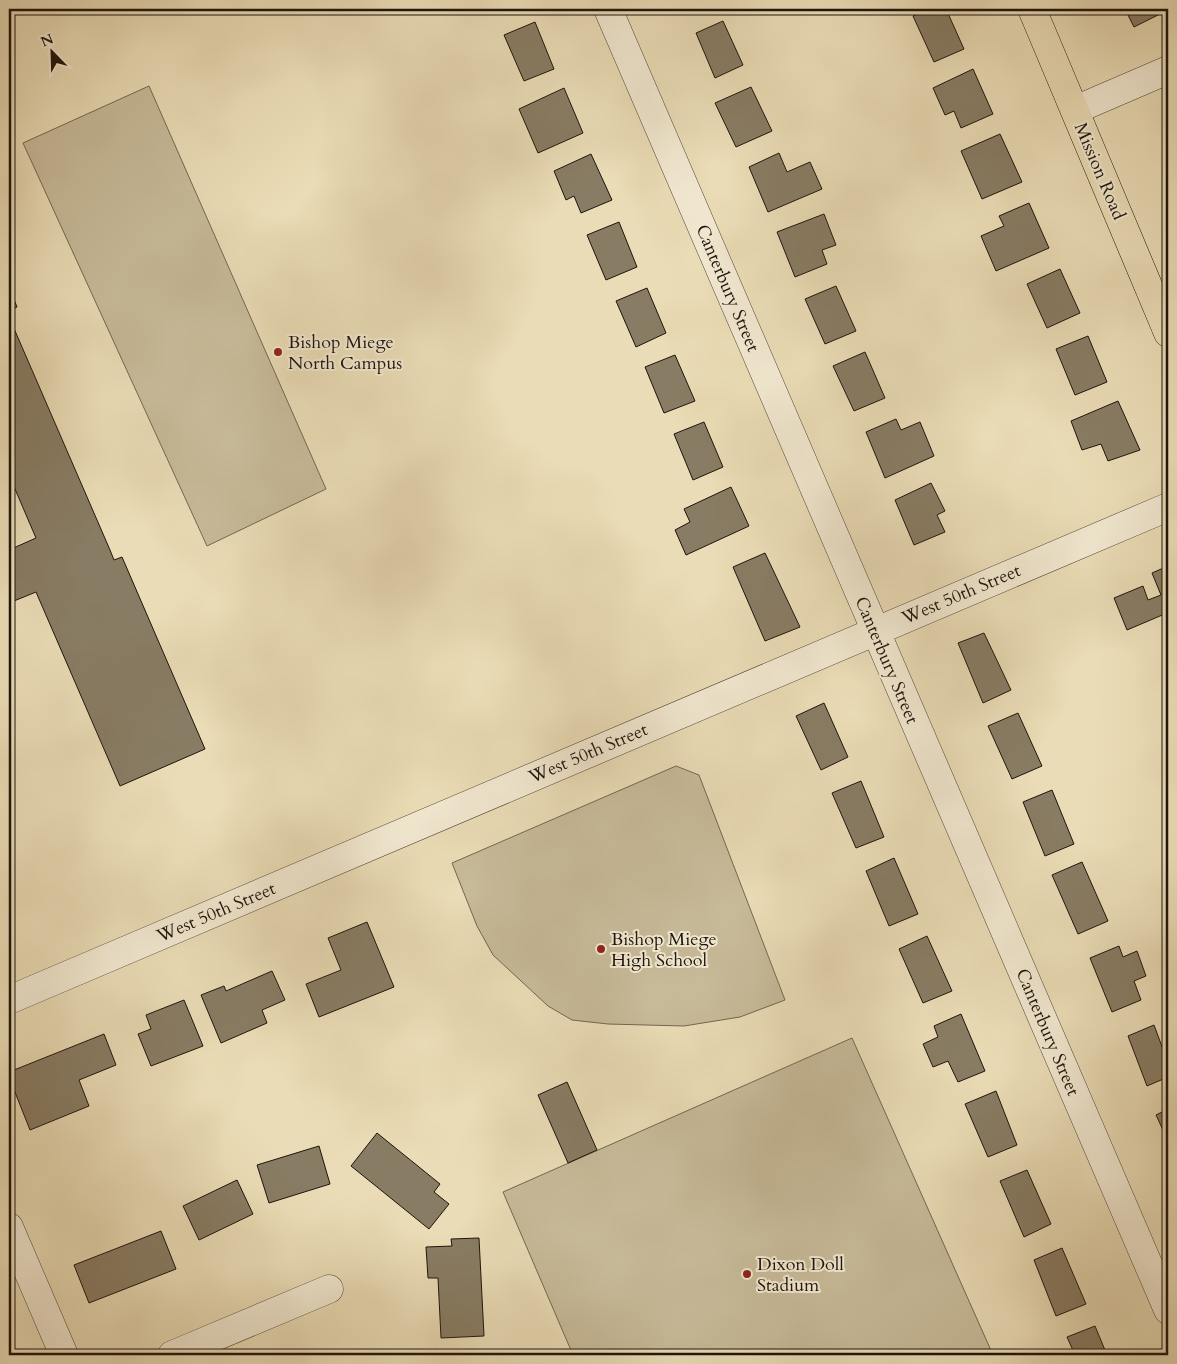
<svg xmlns="http://www.w3.org/2000/svg" width="1177" height="1364" font-family="Cardo,serif">
	<rect width="100%" height="100%" fill="#eadcb6"/>
	<filter id="stains"><feTurbulence type="fractalNoise" baseFrequency=".004" numOctaves="4"/><feColorMatrix values="0 0 0 0 .2 0 0 0 0 .09 0 0 0 0 .02 0 0 0 .5 -.17"/></filter>
	<radialGradient id="worn" r=".72"><stop offset=".6" stop-color="#630" stop-opacity="0"/><stop offset="1" stop-color="#630" stop-opacity=".3"/></radialGradient>
	<path fill="#c7ba99" stroke="#726752" d="M149,86L326,489L207,546L23,143Z
		M676,766L699,775L785,1000L740,1017L684,1026L608,1024L572,1020L548,1006L493,955L477,926L452,863Z
		M852,1038L993,1355H573L503,1192Z"/>
	<path fill="#887c64" stroke="#1d140c" d="M493,9H507L495,14Z
		M929,9H946L964,49L934,62L913,16Z
		M1125,9H1168V23L1164,12L1134,27Z
		M723,21L743,65L715,78L696,33Z
		M535,22L554,69L524,81L504,35Z
		M973,69L993,114L961,128L954,111L945,115L933,88Z
		M751,87L772,131L736,147L715,103Z
		M564,88L583,133L538,153L519,109Z
		M1000,134L1022,182L982,199L961,151Z
		M779,153L787,172L810,162L822,189L768,212L749,167Z
		M591,154L612,200L581,213L574,196L566,200L554,171Z
		M1029,203L1049,248L996,271L981,236L1004,226L999,216Z
		M824,214L836,245L822,250L827,264L795,277L777,232Z
		M619,222L637,267L606,280L587,235Z
		M1060,269L1080,313L1047,328L1027,284Z
		M836,286L856,331L825,344L805,299Z
		M9,287L17,307L9,311Z
		M647,288L666,333L636,347L616,301Z
		M9,317L110,550L114,560L122,557L205,749L120,786L36,592L9,603V550L36,538L9,475Z
		M1088,336L1107,382L1075,395L1056,349Z
		M865,352L885,398L854,411L833,366Z
		M675,355L695,401L664,413L645,367Z
		M1118,401L1140,450L1108,461L1101,444L1082,450L1071,421Z
		M896,419L901,430L920,422L934,456L885,478L866,432Z
		M704,422L723,467L693,480L674,434Z
		M931,483L945,511L937,515L945,532L914,545L895,500Z
		M731,487L749,526L686,555L675,530L690,522L684,509Z
		M765,553L800,627L765,641L733,567Z
		M1168,566V615L1167,613L1127,630L1114,598L1143,586L1148,600L1161,595L1152,573Z
		M984,633L1011,690L983,703L958,643Z
		M824,703L848,757L821,770L796,716Z
		M1018,713L1042,766L1012,779L988,726Z
		M861,781L884,837L856,848L832,793Z
		M1052,790L1074,844L1045,856L1023,802Z
		M894,858L918,914L889,926L866,871Z
		M1082,862L1108,921L1078,934L1052,875Z
		M367,922L394,987L319,1017L306,984L341,970L328,938Z
		M927,936L952,991L923,1003L899,949Z
		M1119,946L1123,957L1137,951L1146,976L1134,981L1141,1000L1112,1012L1090,958Z
		M272,971L285,1000L262,1010L267,1023L221,1043L201,995L224,986L226,991Z
		M184,1000L203,1046L151,1066L138,1034L151,1029L146,1015Z
		M961,1014L985,1071L958,1082L948,1061L933,1067L923,1044L938,1037L934,1026Z
		M1154,1025L1168,1063V1077L1147,1086L1128,1036Z
		M104,1034L116,1065L79,1080L89,1106L30,1130L9,1077V1072Z
		M567,1082L597,1150L568,1163L538,1095Z
		M996,1091L1017,1145L988,1157L965,1104Z
		M1168,1109V1141L1156,1115Z
		M377,1133L440,1184L434,1192L449,1204L429,1229L351,1166Z
		M319,1146L330,1184L269,1203L257,1165Z
		M1027,1170L1051,1224L1024,1237L1000,1181Z
		M237,1180L253,1214L199,1240L183,1206Z
		M161,1231L176,1269L89,1303L74,1265Z
		M479,1238L484,1336L441,1338L438,1278H428L426,1247L452,1246L451,1239Z
		M1062,1248L1086,1304L1056,1316L1034,1260Z
		M1095,1326L1107,1355H1075L1067,1337Z
		M436,1349L439,1355H424Z"/>
	<g fill="none" stroke-linecap="round" stroke-linejoin="round">
		<g stroke="#504636" stroke-width="29">
			<path id="minor" d="M608,9L1168,1310
				M1075,110L1168,70
				M9,1000L1168,507
				M9,1227L64,1355
				M172,1355L329,1289"/>
		</g>
		<g stroke="#1d140c" stroke-width="29">
			<path id="major" d="M1032,9L1168,333"/>
		</g>
		<use href="#minor" stroke="#f1e8d0" stroke-width="28"/>
		<use href="#major" stroke="#eadcb6" stroke-width="28"/>
	</g>
	<g fill="#8f2418" stroke="#f1e8d0" stroke-width="2">
		<circle cx="278" cy="352" r="5"/>
		<circle cx="601" cy="949" r="5"/>
		<circle cx="747" cy="1274" r="5"/>
	</g>
	<g text-anchor="middle" stroke-width="4" stroke-linejoin="round" paint-order="stroke">
		<g font-size="18" fill="#1d140c" stroke="#f1e8d0">
			<text transform="translate(1100 171) rotate(67)" y="6">Mission Road</text>
			<text transform="translate(728 288) rotate(67)" y="6">Canterbury Street</text>
			<text transform="translate(961 594) rotate(-23)" y="6">West 50th Street</text>
			<text transform="translate(887 660) rotate(67)" y="6">Canterbury Street</text>
			<text transform="translate(588 753) rotate(-23)" y="6">West 50th Street</text>
			<text transform="translate(216 912) rotate(-23)" y="6">West 50th Street</text>
			<text transform="translate(1048 1032) rotate(67)" y="6">Canterbury Street</text>
		</g>
		<g font-size="18" fill="#1d140c" stroke="#f1e8d0" text-anchor="start">
			<text x="288" y="348">Bishop Miege<tspan x="288" dy="21">North Campus</tspan></text>
			<text x="611" y="945">Bishop Miege<tspan x="611" dy="21">High School</tspan></text>
			<text x="757" y="1270">Dixon Doll<tspan x="757" dy="21">Stadium</tspan></text>
		</g>
	</g>
	<rect width="1177" height="1364" fill="none" stroke="#eadcb6" stroke-width="30"/>
	<rect x="10" y="10" width="1157" height="1344" fill="none" stroke="#1d140c" stroke-width="2.5"/>
	<rect x="15" y="15" width="1147" height="1334" fill="none" stroke="#1d140c"/>
	<g transform="translate(52 52) rotate(337)" stroke="#f1e8d0" stroke-width="4" paint-order="stroke">
	<path d="M0-4L9 19L0 12L-9 19Z" fill="#1d140c"/>
	<text y="-8" font-size="14" font-weight="bold" text-anchor="middle" fill="#1d140c">N</text>
	</g>
	<rect width="100%" height="100%" filter="url(#stains)"/>
	<rect width="100%" height="100%" fill="url(#worn)"/>
</svg>
